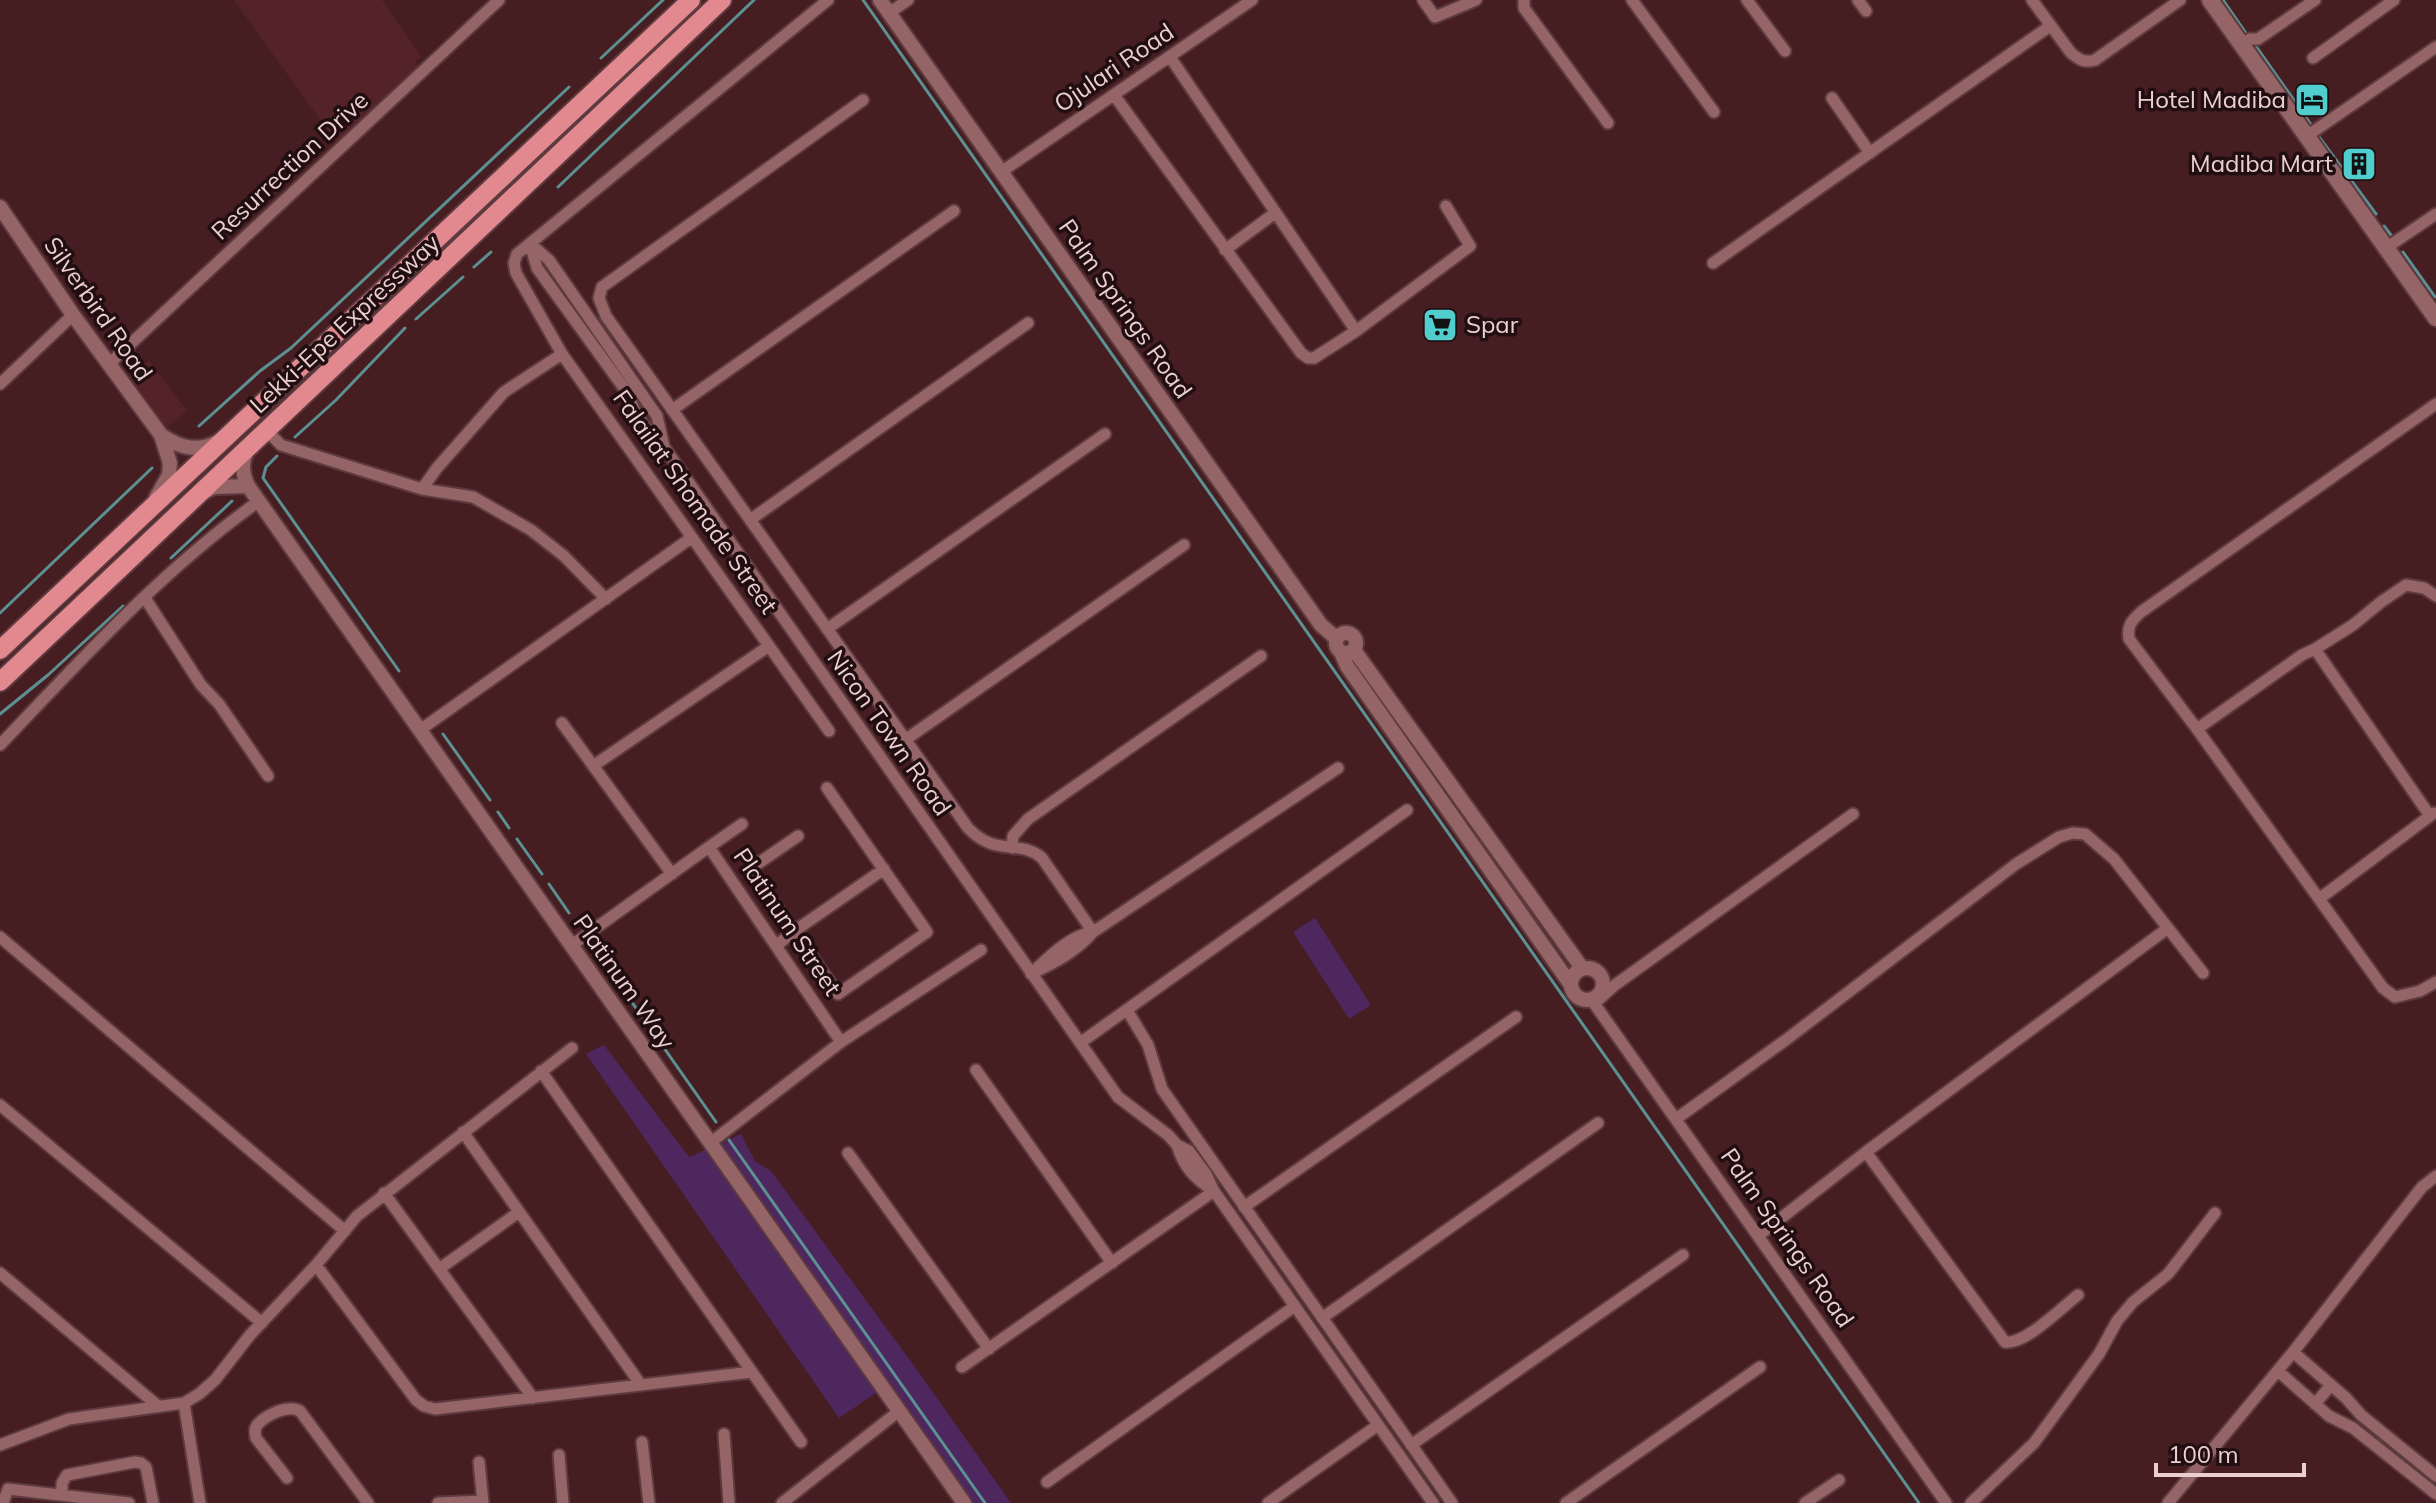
<svg xmlns="http://www.w3.org/2000/svg" width="2436" height="1503" font-family="Mulish,sans-serif">
	<rect width="100%" height="100%" fill="#461e22"/>
	<path fill="#532328" d="M234,0H382L421,56L415,61L419,66L336,142Z
		M149,361L187,411L163,430L124,380Z"/>
	<path fill="#4d275d" d="M1315,918L1371,1005L1349,1019L1293,932Z
		M604,1045L689,1157L741,1134L755,1161L771,1171L920,1374L1011,1503H968L888,1385L839,1418L586,1054Z"/>
	<g fill="none" stroke-linecap="round" stroke-linejoin="round">
		<path stroke="#5b9192" stroke-width="3" d="M863,0L1919,1503
			M2223,0L2248,36
			M2253,42L2312,126
			M601,58L663,0
			M2319,137L2376,214
			M558,187L754,0
			M2384,226L2394,239
			M2403,252L2435,297
			M474,267L491,252
			M416,319L463,277
			M199,426L260,371L291,348L569,87
			M295,437L336,400L405,328
			M277,456L266,467L263,478L399,671
			M171,558L232,501
			M0,613L152,468
			M0,714L48,675L123,606
			M443,734L490,800
			M498,812L509,828
			M517,839L542,874
			M549,884L569,913
			M598,954L716,1122
			M729,1140L985,1503"/>
		<g stroke="#5d3a3e" stroke-width="15">
			<path id="minor" d="M1423,0L1435,17L1476,0
				M1524,0V8L1608,123
				M1632,0L1714,112
				M1747,0L1785,51
				M1858,0L1866,11
				M2032,0L2071,53C2080,60 2084,63 2095,60L2180,0
				M889,13L908,0
				M2242,45L2250,39H2258L2315,0
				M1170,57L1356,331L1470,246L1446,206
				M2313,58L2394,0
				M1114,95L1301,353L1308,358H1314L1356,331
				M1832,98L1870,153
				M863,100L602,287L599,298L606,316L968,828C997,858 1018,838 1042,858L1093,932
				M2307,136L2436,47
				M1001,172L1252,0
				M530,244L537,268L629,395C634,415 649,433 664,447L1118,1097L1168,1135L1177,1145L1189,1151L1206,1174L1214,1191L1433,1503
				M531,244L549,260L657,416L664,447
				M2386,248L2436,214
				M1225,250L1275,213
				M1713,263L2050,26
				M109,364L499,0
				M0,384L73,315
				M2436,404L2141,612C2131,621 2127,626 2129,639L2197,729L2383,988L2395,997L2420,991L2436,982
				M672,410L954,211
				M267,431L281,445L422,489L473,497L531,530L564,556L606,599
				M422,489L437,468L504,392L562,354
				M750,520L1028,323
				M145,598L201,685L219,704L268,776
				M827,629L1105,434
				M769,646L829,731
				M2315,649L2353,625L2381,602L2406,585L2424,588L2436,596
				M562,723L672,874
				M2197,729L2302,655L2315,649L2430,816
				M420,730L691,538
				M905,740L1184,545
				M0,745C81,660 162,570 259,501
				M593,766L769,646L562,354L516,273L514,263L517,254L828,0
				M798,836L753,867L754,874L838,994L927,932L827,788
				M709,847L742,824
				M1012,848L1013,836L1028,819L1261,656
				M2319,899L2434,813
				M0,937L345,1231
				M572,945L709,847L841,1042
				M777,945L793,932L884,869
				M1037,968C1053,953 1071,936 1092,932
				M1031,974C1054,963 1076,952 1093,932L1338,768
				M1591,999L1946,1503
				M1595,1003L1615,985L1853,814
				M1127,1010L1148,1045L1162,1089L1452,1503
				M1080,1043L1407,810
				M976,1070L1112,1263
				M541,1071L801,1442
				M0,1105L262,1323
				M1676,1119L1787,1039L2016,864L2059,837L2073,833L2085,834L2114,859L2203,973
				M463,1132L641,1385
				M710,1143L841,1042L981,950
				M1177,1145C1183,1166 1195,1179 1214,1191
				M1866,1152L2005,1342C2025,1345 2061,1308 2078,1295
				M848,1153L989,1349
				M384,1193L533,1398
				M1244,1207L1516,1017
				M1758,1236L1866,1152L2168,928
				M316,1265L416,1400L424,1406L435,1409L752,1372
				M439,1269L519,1212
				M0,1273L158,1406
				M1322,1318L1598,1123
				M2293,1352L2346,1398L2361,1415L2436,1476
				M962,1367L1214,1191
				M2278,1371L2329,1416L2353,1428L2436,1494
				M184,1403L200,1503
				M2315,1404L2331,1385
				M724,1434L729,1503
				M642,1442L649,1503
				M0,1445L69,1419L184,1403L199,1394L215,1380L250,1335L316,1265L357,1216L572,1048
				M1411,1445L1683,1255
				M559,1455L563,1503
				M479,1462L483,1503
				M287,1478L256,1438C255,1433 254,1430 257,1425C266,1415 288,1404 300,1411L368,1503
				M1047,1482L1295,1306
				M62,1494V1483L67,1475L135,1462L141,1463L146,1467L153,1503
				M3,1503L8,1489L129,1503
				M438,1503L483,1501
				M782,1503L899,1411
				M1268,1503L1378,1425
				M1566,1503L1760,1367
				M1805,1503L1839,1480
				M1971,1503L2034,1443L2099,1354L2117,1321L2133,1302L2168,1274L2215,1213
				M2168,1503L2294,1351L2422,1187L2436,1176"/>
		</g>
		<g stroke="#5d3a3e" stroke-width="18">
			<path id="tertiary" d="M880,0L1321,625L1337,639
				M0,207L73,315L161,435L170,463L169,475L156,498
				M161,435C180,448 198,453 219,441
				M248,449C241,462 242,473 248,486L964,1503
				M202,493L214,487L248,486
				M1336 643a10 10 0 1 1 20 0a10 10 0 1 1-20 0Z
				M1354,650L1582,968
				M1341,652L1347,666L1571,985
				M1571 984a16 16 0 1 1 32 0a16 16 0 1 1-32 0Z"/>
		</g>
		<g stroke="#5d3a3e" stroke-width="20">
			<path id="secondary" d="M2210,0L2436,318"/>
		</g>
		<g stroke="#5d3a3e" stroke-width="22">
			<path id="trunk" d="M0,650L691,0
				M0,682L722,0"/>
		</g>
		<use href="#minor" stroke="#946467" stroke-width="11"/>
		<use href="#tertiary" stroke="#946467" stroke-width="14"/>
		<use href="#secondary" stroke="#946467" stroke-width="16"/>
		<use href="#trunk" stroke="#e2888f" stroke-width="18"/>
	</g>
	<defs>
		<g id="hotel-square" transform="scale(1.8)"><rect x="-9" y="-9" width="18" height="18" rx="4" fill="#52cdcd" stroke="#210e10"/><path d="M-6-4.5h1.5V1H6V5H4.5V3h-9V5H-6ZM-4 0a1.8 1.8 0 1 1 3.6 0ZM.5 0V-2.5h3Q6-2.5 6 0Z" fill="#111"/></g>
		<g id="building-square" transform="scale(1.8)"><rect x="-9" y="-9" width="18" height="18" rx="4" fill="#52cdcd" stroke="#210e10"/><path d="M-4-6H4V6H1V3H-1V6H-4ZM-2.5-4.3h1.7v1.8h-1.7ZM.8-4.3h1.7v1.8H.8ZM-2.5-1h1.7V.8h-1.7ZM.8-1h1.7V.8H.8Z" fill="#111"/></g>
		<g id="supermarket-square" transform="scale(1.8)"><rect x="-9" y="-9" width="18" height="18" rx="4" fill="#52cdcd" stroke="#210e10"/><path d="M-6-5.5h2.5l.6 2H6L4.5 2H-2.5L-4.4-4H-6ZM-1.5 3.2a1.3 1.3 0 1 0 .1 0ZM3 3.2a1.3 1.3 0 1 0 .1 0Z" fill="#111"/></g>
	</defs>
	<g fill-rule="evenodd">
		<use href="#hotel-square" x="2312" y="100"/>
		<use href="#building-square" x="2359" y="164"/>
		<use href="#supermarket-square" x="1440" y="325"/>
	</g>
	<g text-anchor="middle" stroke-width="7" stroke-linejoin="round" paint-order="stroke">
		<g font-size="24" fill="#ebcfd0" stroke="#210e10">
			<text transform="translate(1114 68) rotate(-34)" y="8">Ojulari Road</text>
			<text transform="translate(290 166) rotate(-43)" y="8">Resurrection Drive</text>
			<text transform="translate(98 309) rotate(55)" y="8">Silverbird Road</text>
			<text transform="translate(1125 309) rotate(55)" y="8">Palm Springs Road</text>
			<text transform="translate(345 324) rotate(-43)" y="8">Lekki-Epe Expressway</text>
			<text transform="translate(695 502) rotate(55)" y="8">Falailat Shomade Street</text>
			<text transform="translate(889 733) rotate(55)" y="8">Nicon Town Road</text>
			<text transform="translate(787 922) rotate(56)" y="8">Platinum Street</text>
			<text transform="translate(624 982) rotate(55)" y="8">Platinum Way</text>
			<text transform="translate(1787 1238) rotate(55)" y="8">Palm Springs Road</text>
		</g>
		<g font-size="24" fill="#ebcfd0" stroke="#210e10" text-anchor="end">
			<text x="2286" y="108">Hotel Madiba</text>
			<text x="2333" y="172">Madiba Mart</text>
			<text x="1466" y="333" text-anchor="start">Spar</text>
		</g>
	</g>
	<path d="M2156 1463v12h148v-12" fill="none" stroke="#ebcfd0" stroke-width="4"/>
	<text x="2168" y="1463" font-size="24" fill="#ebcfd0" stroke="#210e10" stroke-width="6" paint-order="stroke">100 m</text>
</svg>
